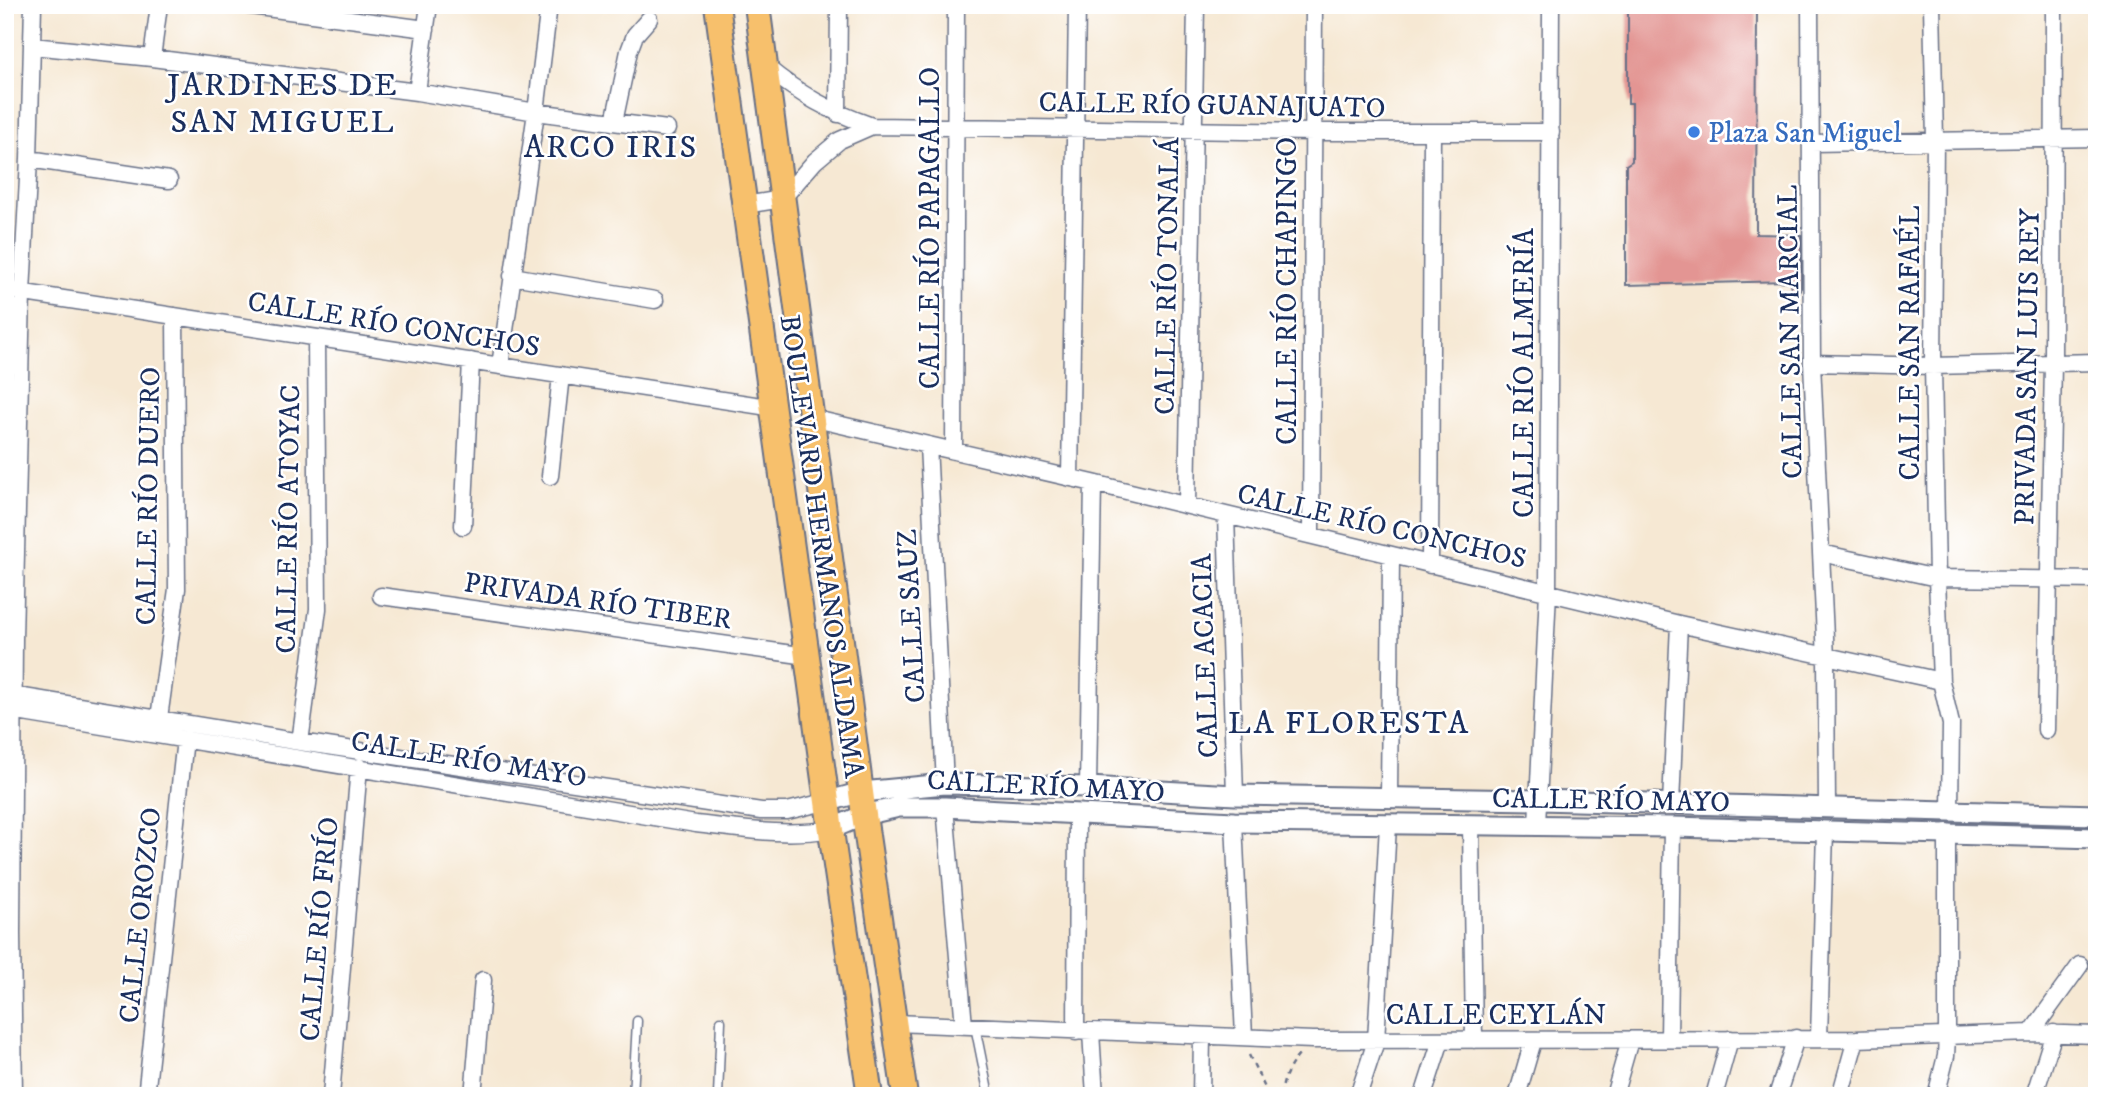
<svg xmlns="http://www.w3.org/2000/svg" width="2102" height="1101" font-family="'IM FELL DW Pica',serif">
	<rect width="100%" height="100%" fill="#fff"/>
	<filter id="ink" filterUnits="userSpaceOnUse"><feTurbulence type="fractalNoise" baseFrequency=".0143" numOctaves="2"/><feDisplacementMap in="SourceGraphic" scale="14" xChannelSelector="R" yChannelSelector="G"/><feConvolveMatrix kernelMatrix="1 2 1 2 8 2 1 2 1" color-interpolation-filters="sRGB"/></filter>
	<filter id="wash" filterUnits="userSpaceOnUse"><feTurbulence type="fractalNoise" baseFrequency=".00686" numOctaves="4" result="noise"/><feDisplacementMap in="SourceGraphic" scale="28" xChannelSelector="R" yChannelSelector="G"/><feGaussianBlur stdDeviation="1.57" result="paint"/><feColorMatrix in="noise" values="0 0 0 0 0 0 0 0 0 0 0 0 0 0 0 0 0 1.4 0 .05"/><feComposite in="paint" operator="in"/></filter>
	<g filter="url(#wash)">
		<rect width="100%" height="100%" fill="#f6e8d3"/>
		<g id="blocks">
			<path fill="#e39593" d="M1628,5H1757L1756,234L1801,235V288L1792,301L1790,281L1626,285V165L1632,161V103H1628Z"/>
		</g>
	</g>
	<g filter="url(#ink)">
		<use href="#blocks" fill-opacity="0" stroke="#687087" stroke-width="2"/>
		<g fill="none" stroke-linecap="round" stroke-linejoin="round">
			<g stroke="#687087" stroke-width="11">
				<path id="service" d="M975,1026L989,1096
					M633,1096L637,1021
					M718,1096L721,1021"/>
			</g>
			<g stroke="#687087" stroke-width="19">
				<path id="minor" d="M243,5L426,29
					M1810,5L1812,363L1826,658L1827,808
					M1932,5L1935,140L1933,366L1937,578L1941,681L1951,724L1950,812
					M32,46L152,58L417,92L536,112L667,129
					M152,58L159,5
					M765,66C800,95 829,111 872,126L1314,132H1551
					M417,92L429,5
					M838,114L839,5
					M614,122L629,51L635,35L649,19
					M1812,143L2097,138
					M29,159L169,180
					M745,205L782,199L815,161L840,140L872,126
					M512,276L655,300
					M5,290L774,408
					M1812,363L1933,366L2097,362
					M500,366L536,112L549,5
					M811,418L1093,483L1679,624L1941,681
					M928,445L945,784
					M954,451L956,5
					M550,476L561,375
					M1070,478L1077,5
					M1187,505L1196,5
					M1226,515L1235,795
					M463,526L471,361
					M1311,535L1314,5
					M1821,553L1937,578L2097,580
					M1430,565L1432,132
					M381,596L807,656
					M5,694L300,742L761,811H787L829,801
					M5,710L696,824C741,829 786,837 831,829
					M159,718L177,589L175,316
					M2046,730L2053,363L2054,5
					M300,742L318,609L316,338
					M1088,787L1093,483
					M1389,799L1391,556
					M1671,804L1679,624
					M945,807L964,1026
					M1234,822L1244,1037
					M1471,825L1474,1040
					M1537,825L1548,591L1551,5
					M895,1023L1313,1040L1856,1039L2031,1033L2097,1035
					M1076,1032L1077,815
					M1091,1032L1095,1096
					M2031,1033L2080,965
					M1819,1038L1825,831
					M1669,1039L1672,827
					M14,1096L12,933L14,639L22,293L29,159L33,5
					M146,1096L185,739
					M331,1096L359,767
					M473,1096L483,980
					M1201,1096L1202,1037
					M1358,1096L1376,1041L1388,825
					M1423,1096L1441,1040
					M1517,1096L1533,1041
					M1614,1096L1630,1040
					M1714,1096L1730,1039
					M1777,1096L1796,1038
					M1840,1096L1856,1039
					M1936,1096L1946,1056L1947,1036V832
					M2034,1096L2054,1033"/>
			</g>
			<g stroke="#687087" stroke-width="23">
				<path id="tertiary" d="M829,801L862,792L945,784L1088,787L1235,795L1539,800L2097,815
					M831,829L864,815L899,807H945L1234,822L1672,827L2097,838"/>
			</g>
			<g stroke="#687087" stroke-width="28">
				<path id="primary" d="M717,5L833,845L870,1096
					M757,5L864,815L905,1096"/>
			</g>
			<path stroke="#687087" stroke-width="2.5" stroke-dasharray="5 5" stroke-linecap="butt" d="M1249,1055L1269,1096
				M1281,1096C1283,1079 1288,1068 1299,1055"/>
			<use href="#service" stroke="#fff" stroke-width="8"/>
			<use href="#minor" stroke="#fff" stroke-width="16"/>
			<use href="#tertiary" stroke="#fff" stroke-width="19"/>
			<use href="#primary" stroke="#f7c06c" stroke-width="24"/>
		</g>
	</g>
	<circle fill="#3f7fe0" stroke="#fff" stroke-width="2.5" cx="1694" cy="132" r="7"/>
	<g text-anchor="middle" stroke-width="5" stroke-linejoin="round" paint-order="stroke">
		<g font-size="28" fill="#1b2f5e" stroke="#fff">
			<text transform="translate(1212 104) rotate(1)" y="10">CALLE RÍO GUANAJUATO</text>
			<text transform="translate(929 228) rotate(-90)" y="10">CALLE RÍO PAPAGALLO</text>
			<text transform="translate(1166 276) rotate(-89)" y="10">CALLE RÍO TONALÁ</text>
			<text transform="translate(1286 291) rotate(-90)" y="10">CALLE RÍO CHAPINGO</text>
			<text transform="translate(394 323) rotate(9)" y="10">CALLE RÍO CONCHOS</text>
			<text transform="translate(1789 332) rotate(-91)" y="10">CALLE SAN MARCIAL</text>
			<text transform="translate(1909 343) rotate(-90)" y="10">CALLE SAN RAFAÉL</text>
			<text transform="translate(2026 367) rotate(-89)" y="10">PRIVADA SAN LUIS REY</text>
			<text transform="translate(1523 373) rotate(-90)" y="10">CALLE RÍO ALMERÍA</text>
			<text transform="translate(147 496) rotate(-89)" y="10">CALLE RÍO DUERO</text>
			<text transform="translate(287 519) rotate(-89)" y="10">CALLE RÍO ATOYAC</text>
			<text transform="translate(1382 525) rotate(13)" y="10">CALLE RÍO CONCHOS</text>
			<text transform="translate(823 546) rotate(82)" y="10">BOULEVARD HERMANOS ALDAMA</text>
			<text transform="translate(598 600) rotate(8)" y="10">PRIVADA RÍO TIBER</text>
			<text transform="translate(910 616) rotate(-93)" y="10">CALLE SAUZ</text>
			<text transform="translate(1204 656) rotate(-92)" y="10">CALLE ACACIA</text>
			<text transform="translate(469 758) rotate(9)" y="10">CALLE RÍO MAYO</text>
			<text transform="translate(1046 785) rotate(3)" y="10">CALLE RÍO MAYO</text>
			<text transform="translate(1611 799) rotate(1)" y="10">CALLE RÍO MAYO</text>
			<text transform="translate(139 915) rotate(-84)" y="10">CALLE OROZCO</text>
			<text transform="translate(318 929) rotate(-85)" y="10">CALLE RÍO FRÍO</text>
			<text x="1496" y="1024">CALLE CEYLÁN</text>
		</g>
		<g font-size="28" fill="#366cbe" stroke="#fff" text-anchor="start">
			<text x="1708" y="142">Plaza San Miguel</text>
		</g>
		<g font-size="32" letter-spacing="2" fill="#1b2f5e" stroke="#fff">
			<text x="283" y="95">JARDINES DE<tspan x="283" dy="37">SAN MIGUEL</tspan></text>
			<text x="611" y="157">ARCO IRIS</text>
			<text x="1349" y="733">LA FLORESTA</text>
		</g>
	</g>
	<rect width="2102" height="1101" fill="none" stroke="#fff" stroke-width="28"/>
</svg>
